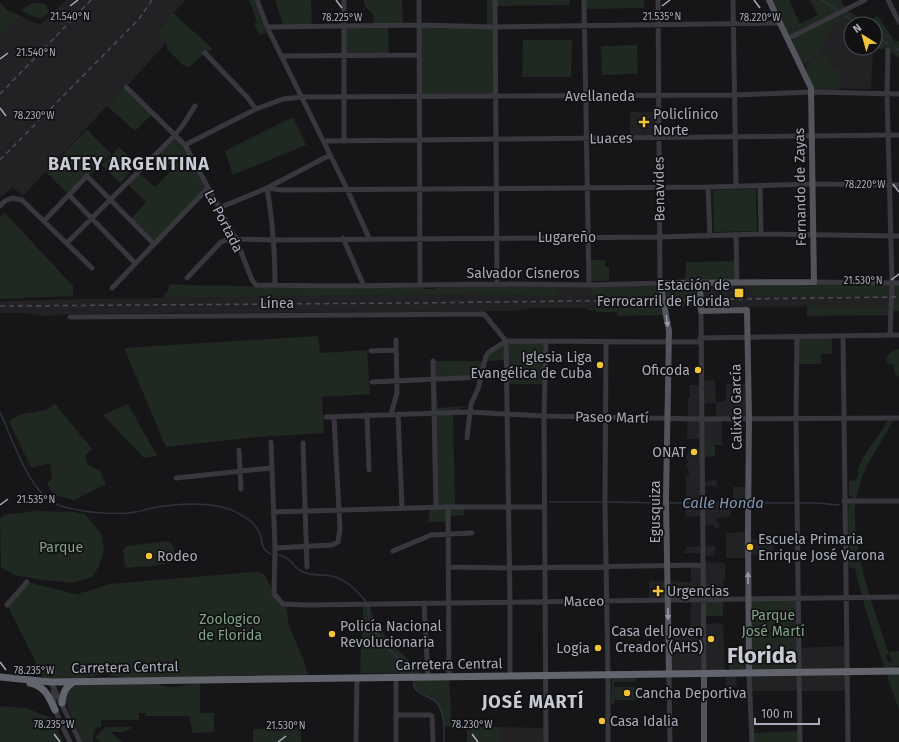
<svg xmlns="http://www.w3.org/2000/svg" width="899" height="742" font-family="'Fira Sans',sans-serif">
	<rect width="100%" height="100%" fill="#161618"/>
	<path fill="#222225" fill-rule="evenodd" d="M66,0H186L156,32L167,42L124,89L107,106L23,196L13,187L0,198V3L7,10L40,25Z
		M842,17L855,24H851V48H873L871,89L816,88L793,41Z
		M630,112H658L659,137L630,138Z
		M638,285H817L899,293V306L685,307L532,308L513,311L69,314L46,316L24,313H0V301L85,299L479,294L557,297L558,287Z
		M715,380L716,402L726,401V384L748,383L749,419H722V442L700,443V439H687L688,398H690V385H701V381ZM716,403V419H701V404Z
		M688,449H701L702,481L717,480V486H702V503H733V487H747L748,504H731V516L716,518V521L719,522V528H714V525L702,526V516L686,517V475H689L688,467H686V463H688V461L686,460V456L688,455Z
		M748,532V539L773,540L774,555H749L748,558H726V533Z
		M715,546V555L703,556L702,553H683V551H686V547Z
		M703,562L725,563V580H723V599H703L704,624L723,623L725,673H736L737,686L726,687L725,673L669,674L668,630H690L691,600H649V581L691,582V565Z
		M847,646V672L798,673L799,691H750L749,673L798,648Z
		M845,674V691H801L802,675Z
		M500,727L546,728V742H500Z"/>
	<path fill="#202822" d="M249,0H254L266,33L260,35L254,24L257,22Z
		M275,0H311L312,27H284Z
		M364,0H402L403,26H388L389,55H344V27L373,26L374,16L364,5Z
		M487,0H570V5L495,6L496,95L419,97V25L495,26L492,24L487,25Z
		M584,0H644V8L584,9Z
		M769,0H789L800,24L818,15L810,0H841L846,10L867,22L878,16L895,42L899,41V58L888,50L874,48L875,24H855L842,17L827,34L824,44L819,53L807,63L802,64L792,44L794,37L787,39Z
		M0,3L7,10L20,16L0,35Z
		M32,3H39L45,4L49,11C44,23 30,16 21,10Z
		M173,13L213,49L205,53L189,67L184,66L167,49V42L156,33Z
		M523,40H572L571,77H522Z
		M637,45L638,74L602,75L601,46Z
		M828,51V60L832,62L834,70H839V90H814L806,69L807,67Z
		M126,87L152,114L135,131L107,106Z
		M293,117L306,145L233,175L225,151Z
		M87,129L111,154C97,168 84,182 69,195L46,172Z
		M175,135L185,145L208,188L154,244L130,220L146,202L126,183L138,172L155,187L173,169L158,151Z
		M119,147L137,165L120,183L102,165Z
		M756,189L757,231L714,232L713,190Z
		M5,213L73,286V296L0,299V217Z
		M591,260H605V267H609V281H591Z
		M737,261V283H686V280L684,278L686,277V262Z
		M753,283H899V311H890V315L807,316V306H890L891,298H869L753,296Z
		M171,284C198,287 226,284 254,287H422L425,289H435L439,287L488,286L558,287L557,297L479,294L163,298Z
		M638,285L657,286L660,298H623L591,295V287Z
		M695,285L696,296L666,297L664,289L665,286Z
		M659,307L663,309V315L618,316L617,312H596V310H587L588,308Z
		M318,336L320,353L367,350L370,394L322,397L324,433L257,437L166,447L124,348Z
		M832,336V354H821V364H798L797,337Z
		M506,341H546L545,384H507L506,360L485,361L482,377L436,380L438,408L468,406L453,412L455,506H464V515L450,516L448,522H428L430,508L436,507L433,361H485L486,356Z
		M899,349V377L894,372V365L887,363L886,357L893,351Z
		M55,404L92,449L85,455L88,465L100,471L106,484L74,500L54,495L47,484L52,478L50,463L31,468L9,421L22,414L46,410Z
		M128,404L157,456L144,458L103,415Z
		M888,420H894L870,460L862,476L856,499L852,498L851,496H849V481L856,480L859,473L857,472C863,452 878,438 888,420Z
		M705,442H723V445H715V456L705,457Z
		M850,503L855,504C853,556 873,606 889,654L886,656L888,662H892L889,652L899,651V666H894L895,671H899V710C883,663 866,617 855,568H849L848,510L849,504Z
		M37,511L74,512L85,514L102,535L104,551L99,566L92,577L72,583L37,579L15,575L1,568L0,519L4,515Z
		M168,541C176,544 174,553 174,560C166,567 139,566 128,568L125,566L123,550L127,546Z
		M255,572L262,573L266,577L273,592L286,605L289,626L304,661L309,678L205,679L123,677C116,676 109,677 104,672H100L98,675L91,677L45,681L7,605L27,582L83,596L78,594L110,584Z
		M798,598V673H729V655L749,654V599Z
		M703,599H723V616H703Z
		M363,605L370,606L374,622L393,645L422,674L428,677L449,676L452,728L444,726C442,715 441,702 430,697C424,694 418,692 414,685L417,677L421,674L360,673Z
		M612,678H636V682H614V687H639V700H614V704H611Z
		M158,683C171,692 186,683 200,683V713H214V732L193,733L190,722V716H146V713H139V720H101V727L94,728L96,730L93,734V742H83L64,699L72,685Z
		M0,706L25,708L52,718L63,742H0Z
		M106,727H133L124,732H111L122,742H100L95,737Z
		M467,727H500V742H467Z
		M301,728V742H253V729Z
		M799,731V742H752L751,733Z"/>
	<g fill="none" stroke-linecap="round" stroke-linejoin="round">
		<path stroke="#2c333c" stroke-width="1.5" d="M822,0L837,10
			M845,16L857,24
			M875,35L888,44
			M895,47L899,50
			M0,412C12,438 29,492 56,504C65,508 74,509 83,511C100,513 118,515 135,512C141,512 146,509 152,508C175,504 200,502 222,507C233,509 255,521 259,532C264,542 259,548 271,554
			M549,502H601
			M608,502L664,503
			M668,503H746
			M750,503H816L839,505
			M278,555C294,558 291,567 303,572C309,575 318,575 324,575C343,576 355,588 367,603
			M368,606C368,610 368,615 369,619C375,638 398,658 412,672L413,674
			M414,680C414,682 414,684 414,686C417,695 431,696 437,703C445,713 444,729 444,742"/>
		<path stroke="#37373d" stroke-width="5" d="M257,0L267,27L347,189L369,238
			M419,0L420,285
			M495,0L497,284
			M584,0L589,285
			M733,0L736,185
			M888,0L899,22
			M267,27L419,25L495,27L779,23
			M787,39L865,0
			M888,50L887,94L892,283L890,335
			M205,53L247,97L256,109
			M281,56L419,55
			M126,87L185,145L236,239L252,280L256,285L340,286L497,284L590,285L660,283L658,0
			M344,140V0
			M324,141L899,135
			M185,145L256,109L283,99L302,97L735,95L811,92L899,94
			M760,185L761,234
			M708,187L710,236
			M69,195L135,263
			M0,206L5,201L12,198L22,200L92,268
			M219,208L267,188L330,155
			M44,221L87,176L154,244
			M736,235L737,283
			M343,238L364,286
			M236,239L274,240L660,237L761,234L899,236
			M67,243L175,135L183,125L195,106
			M187,278L221,242L234,237
			M814,282L899,283
			M275,285C275,250 273,222 267,188L281,190L708,187L813,184L899,185
			M112,288L208,188
			M701,311L704,673
			M70,317L484,314L506,341
			M843,336L848,742
			M797,337L796,419L800,742
			M700,338L899,335
			M506,341L510,602V676
			M506,341L700,342
			M546,341L544,416L546,742
			M606,342L605,505L608,675V742
			M371,351L396,350
			M433,361L436,507
			M372,382L482,377
			M391,414L397,393L396,340
			M398,414L402,508
			M367,415L369,470
			M326,417L469,412L544,416L701,419L899,418
			M467,438L471,404L478,389L486,356L489,352L506,341
			M271,442L275,548L274,594L283,604L307,605L899,597
			M303,443L307,567
			M239,450L241,489
			M176,478L271,468
			M844,501H899
			M448,507L449,676
			M273,512L448,507H544
			M275,548L332,545L338,542L340,529L334,417
			M393,551L431,535L472,533
			M448,567L510,568L703,565
			M424,603L428,677
			M7,605L27,582
			M749,673L752,742
			M669,674L670,742
			M396,677V742
			M51,682L80,742
			M54,687C50,706 62,725 70,742
			M396,715H430L432,716L433,742
			M356,742L357,678"/>
		<path stroke="#53545c" stroke-width="6" d="M700,283L701,311L747,310L749,419L748,532L749,673
			M669,674L666,499L669,331L660,283L814,282L811,88L769,0
			M704,742V673"/>
		<path stroke="#63656e" stroke-width="7" d="M0,677L51,682L899,671
			M30,683C45,686 49,697 55,710
			M62,703C63,693 65,687 74,682"/>
		<path stroke="#4c4d54" stroke-width="1.5" stroke-dasharray="5 4" stroke-linecap="butt" d="M0,94L91,0
			M0,160L139,19L152,0
			M0,306L415,303L899,297"/>
	</g>
	<defs><path id="oneway-solid" d="M-6-.8H1V-3.2L6.5 0L1 3.2V.8H-6Z"/></defs>
	<g fill="#979aa6">
		<use href="#oneway-solid" transform="translate(667 321) rotate(81)"/>
		<use href="#oneway-solid" transform="translate(748 578) rotate(-90)"/>
		<use href="#oneway-solid" transform="translate(668 614) rotate(88)"/>
	</g>
	<path fill="none" stroke="#a8abb8" stroke-width="1.5" d="M336,0L342,8M754,0L760,8M70,6L78,0M662,6L670,0M0,59L8,53M0,108L6,116M893,184L899,192M891,280L899,274M0,505L8,499M0,662L6,670M54,734L60,742M472,734L478,742M278,742L286,736"/>
	<g fill="#f1c535" stroke="#111113" stroke-width="1.5">
		<path d="M642 116h4v4h4v4h-4v4h-4v-4h-4v-4h4z"/>
		<rect x="734" y="288" width="10" height="10" rx="2"/>
		<circle cx="600" cy="365" r="4"/>
		<circle cx="698" cy="370" r="4"/>
		<circle cx="694" cy="452" r="4"/>
		<circle cx="750" cy="547" r="4"/>
		<circle cx="149" cy="556" r="4"/>
		<path d="M656 585h4v4h4v4h-4v4h-4v-4h-4v-4h4z"/>
		<circle cx="332" cy="634" r="4"/>
		<circle cx="711" cy="639" r="4"/>
		<circle cx="598" cy="648" r="4"/>
		<circle cx="627" cy="693" r="4"/>
		<circle cx="602" cy="721" r="4"/>
	</g>
	<g text-anchor="middle" stroke-width="3.5" stroke-linejoin="round" paint-order="stroke">
		<g font-size="14" fill="#a8abb8" stroke="#111113">
			<text x="600" y="101">Avellaneda</text>
			<text transform="translate(611 138) rotate(-1)" y="5">Luaces</text>
			<text transform="translate(800 187) rotate(-91)" y="5">Fernando de Zayas</text>
			<text transform="translate(659 189) rotate(-91)" y="5">Benavides</text>
			<text transform="translate(224 221) rotate(63)" y="5">La Portada</text>
			<text x="567" y="242">Lugareño</text>
			<text x="523" y="278">Salvador Cisneros</text>
			<text x="277" y="308">Línea</text>
			<text transform="translate(736 407) rotate(-91)" y="5">Calixto García</text>
			<text transform="translate(612 417) rotate(1)" y="5">Paseo Martí</text>
			<text transform="translate(655 512) rotate(-90)" y="5">Egusquiza</text>
			<text transform="translate(584 601) rotate(-1)" y="5">Maceo</text>
			<text transform="translate(449 664) rotate(-1)" y="5">Carretera Central</text>
			<text transform="translate(125 667) rotate(-1)" y="5">Carretera Central</text>
		</g>
		<g font-size="14" fill="#a8abb8" stroke="#111113" text-anchor="start">
			<text x="653" y="119">Policlínico<tspan x="653" dy="16">Norte</tspan></text>
			<text x="730" y="290" text-anchor="end">Estación de<tspan x="730" dy="16">Ferrocarril de Florida</tspan></text>
			<text x="592" y="362" text-anchor="end">Iglesia Liga<tspan x="592" dy="16">Evangélica de Cuba</tspan></text>
			<text x="690" y="375" text-anchor="end">Oficoda</text>
			<text x="686" y="457" text-anchor="end">ONAT</text>
			<text x="758" y="544">Escuela Primaria<tspan x="758" dy="16">Enrique José Varona</tspan></text>
			<text x="157" y="561">Rodeo</text>
			<text x="667" y="596">Urgencias</text>
			<text x="340" y="631">Policía Nacional<tspan x="340" dy="16">Revolucionaria</tspan></text>
			<text x="703" y="636" text-anchor="end">Casa del Joven<tspan x="703" dy="16">Creador (AHS)</tspan></text>
			<text x="590" y="653" text-anchor="end">Logia</text>
			<text x="635" y="698">Cancha Deportiva</text>
			<text x="610" y="726">Casa Idalia</text>
		</g>
		<g font-size="14" fill="#7fa385" stroke="#111113">
			<text x="61" y="552">Parque</text>
			<text x="773" y="620">Parque<tspan x="773" dy="16">José Martí</tspan></text>
			<text x="230" y="624">Zoologico<tspan x="230" dy="16">de Florida</tspan></text>
		</g>
		<g font-size="15" font-style="italic" fill="#7f96b3" stroke="#111113">
			<text x="723" y="508">Calle Honda</text>
		</g>
		<g font-size="18" font-weight="bold" letter-spacing="1" fill="#c9cbd4" stroke="#111113">
			<text x="129" y="170">BATEY ARGENTINA</text>
			<text x="533" y="708">JOSÉ MARTÍ</text>
		</g>
		<g font-size="22" font-weight="bold" fill="#c9cbd4" stroke="#111113">
			<text x="762" y="663">Florida</text>
		</g>
	</g>
	<g font-size="10" text-anchor="middle" fill="#a8abb8" stroke="#111113" stroke-width="3.5" stroke-linejoin="round" paint-order="stroke">
		<text x="70" y="20">21.540°N</text>
		<text x="662" y="20">21.535°N</text>
		<text x="342" y="21">78.225°W</text>
		<text x="760" y="21">78.220°W</text>
		<text x="36" y="56">21.540°N</text>
		<text x="34" y="119">78.230°W</text>
		<text x="865" y="188">78.220°W</text>
		<text x="863" y="284">21.530°N</text>
		<text x="36" y="503">21.535°N</text>
		<text x="34" y="674">78.235°W</text>
		<text x="54" y="728">78.235°W</text>
		<text x="472" y="728">78.230°W</text>
		<text x="286" y="729">21.530°N</text>
	</g>
	<g transform="translate(863 36) rotate(323)"><circle r="19" fill="#111113" stroke="#4d4f55"/>
	<path d="M0-3L7 15L0 10L-7 15Z" fill="#f1c535"/>
	<text y="-6" font-size="11" font-weight="bold" text-anchor="middle" fill="#a8abb8">N</text>
	</g>
	<path d="M755 718v6h64v-6" fill="none" stroke="#a8abb8" stroke-width="2"/>
	<text x="761" y="718" font-size="12" fill="#a8abb8" stroke="#111113" stroke-width="3" paint-order="stroke">100 m</text>
</svg>
